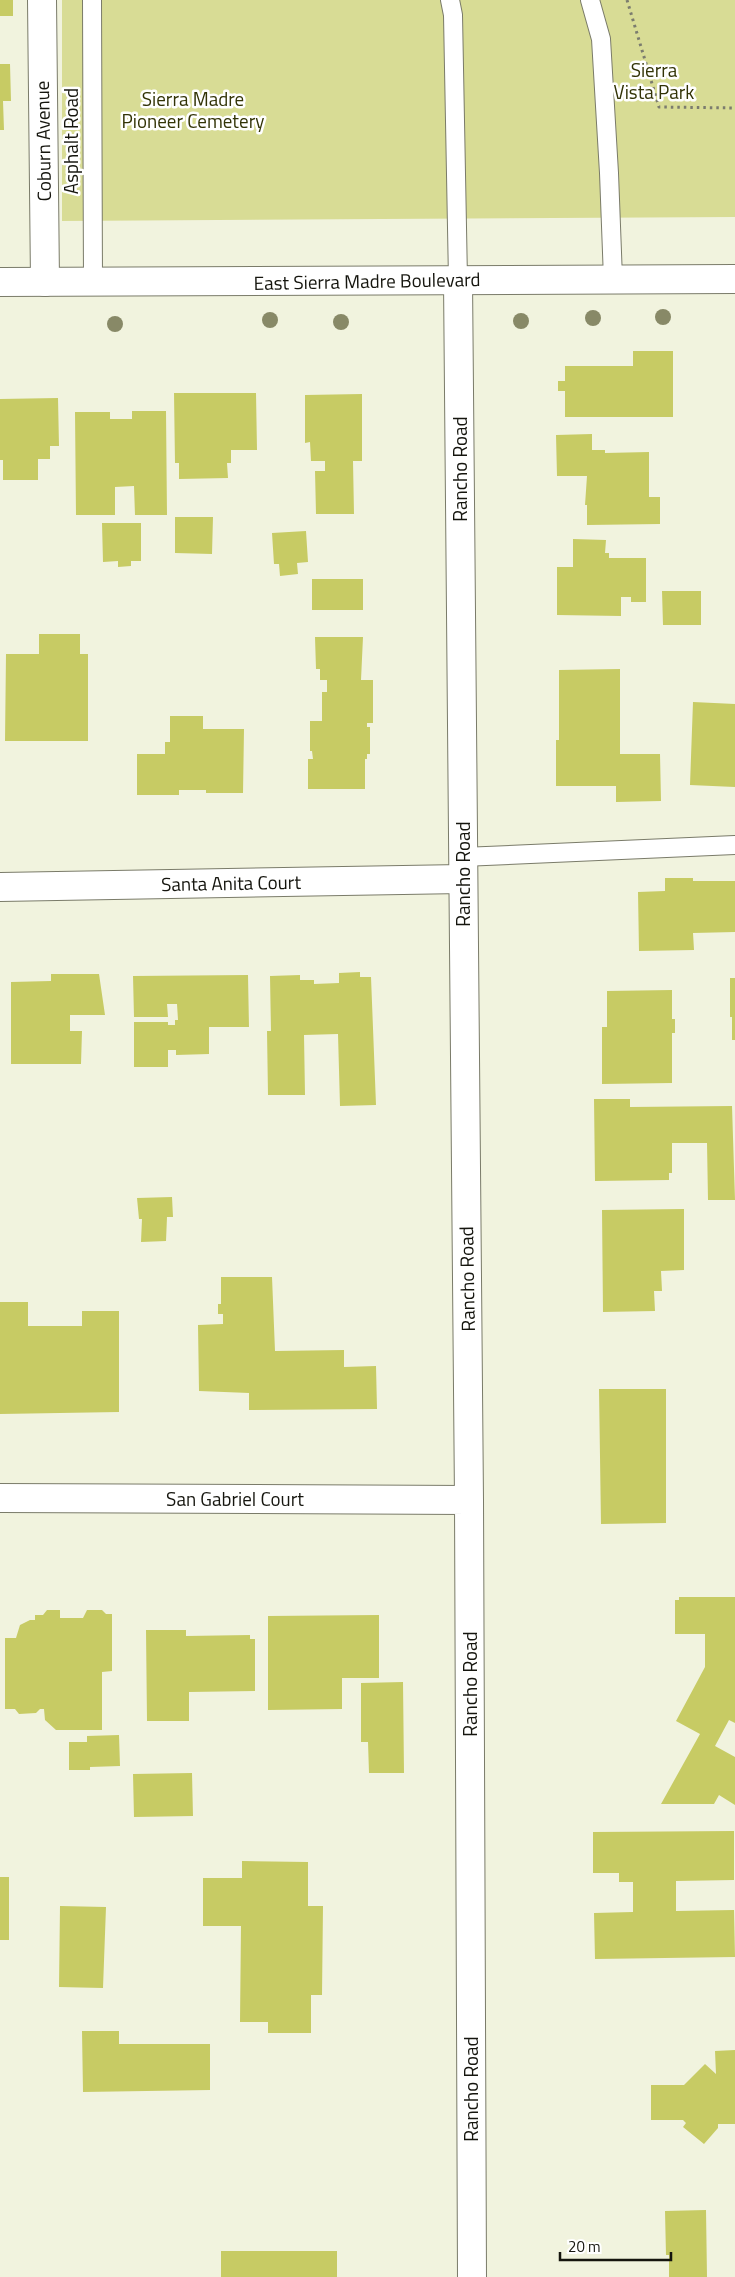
<svg xmlns="http://www.w3.org/2000/svg" width="735" height="2277" font-family="'Titillium Web',sans-serif">
	<rect width="100%" height="100%" fill="#f1f3de"/>
	<path fill="#d8dc95" d="M62,0H735V217L62,221Z"/>
	<path fill="#c7cb64" d="M0,0H13V16H0Z
		M0,64H10L11,101H3L4,130H0Z
		M633,351H673V417H565V391H558V381H565V366H633Z
		M174,393H256L257,450H231V463H227L228,478L179,479V463H175Z
		M362,394V461H353L354,514H316L315,471H325V461H311L310,442L305,443V395Z
		M58,398L59,446H50V459H38V480H3V460H0V399Z
		M132,411H166L167,515H135L134,486L115,487V515H76L75,412H110V419H132Z
		M592,434V450H605V453L649,452V497H660V524L587,525V505H585L587,476H557L556,435Z
		M175,517H213L212,554L175,553Z
		M102,523H141V561H131V566L118,567V561L103,562Z
		M306,531L308,562L297,563L298,574L280,576L279,564H274L272,533Z
		M573,539L606,540L605,553H609V558H646V602H631V597H621V616L557,615V567H573Z
		M312,579H363V610H312Z
		M662,591H701V625H663Z
		M39,634H80V654H88V741H5L6,654H39Z
		M315,637H363L361,680H373V723H367V727H370V754H367V759H365V789H308V759H313L312,751H310V721H322V692H327V680H320V669H316Z
		M620,669V754H660L661,801L616,802V786H556V740H559V670Z
		M693,702L735,704V787L690,785Z
		M170,716H203V729H244L243,793H206V790H179V795H137V754H165V742H170Z
		M665,878H693V881H735V932L693,933L694,950L639,951L638,892L665,891Z
		M360,972V977H371L376,1105L340,1106L338,1034L304,1035L305,1095H268L267,1031H271L270,976L300,975V980H314V984L339,983V973Z
		M51,974H99L105,1015H70V1031H82L81,1064H11V982L51,981Z
		M248,975L249,1027H209V1054L176,1055V1050H168V1067H134V1022H168V1025H175V1020H178L177,1004H167L168,1017H134L133,976Z
		M730,978H735V1040H732V1017H730Z
		M672,990V1019H675V1033H672V1083L602,1084V1027H607V991Z
		M594,1099H630V1107L732,1106L735,1200H708L707,1143H672V1173H669V1180L595,1181Z
		M172,1197L173,1217H167L166,1241L141,1242L142,1219H139L137,1198Z
		M684,1209V1270L661,1271L662,1291H654L655,1311L603,1312L602,1210Z
		M221,1277H272L275,1351L344,1350V1367L376,1366L377,1409L249,1410V1393L199,1391L198,1325L223,1324V1314H218V1304H221Z
		M0,1302H28V1326H82V1311H119V1412L0,1414Z
		M599,1389H666V1523L601,1524Z
		M679,1597H735V1723L729,1720L715,1746L735,1757V1805L719,1795L714,1804H661L700,1734L676,1721L705,1667V1634H675V1600H679Z
		M47,1610H60V1618H83L87,1610H102L106,1614H112V1671L102,1672V1730H56L45,1720L44,1709H40L36,1713L19,1714L15,1709H5V1638H16L20,1625L30,1620H35V1615H43Z
		M379,1615V1678H342V1709L268,1710V1616Z
		M146,1630H186V1636L250,1635V1639H255V1691L189,1692V1721H147Z
		M403,1682L404,1773H369L368,1742H361V1683Z
		M119,1735L120,1766L90,1767V1770H69V1742H87V1736Z
		M192,1773L193,1816L134,1817L133,1774Z
		M734,1831V1880L676,1881V1911L734,1910L735,1957L595,1959L594,1913L633,1912V1882H619V1873H593V1832Z
		M242,1861L308,1862V1906H323L322,1995H311V2033H268V2022H240L241,1926H203V1878H242Z
		M0,1877H9V1940H0Z
		M60,1906L106,1907L103,1988L59,1987Z
		M82,2031H119V2044H210V2090L83,2092Z
		M735,2050V2124H718V2128L704,2144L683,2127L686,2123L683,2120H651V2085H684L705,2064L716,2074L715,2051Z
		M706,2210L707,2277H669V2255H666L665,2211Z
		M221,2251H337V2277H221Z"/>
	<g fill="none" stroke-linecap="round" stroke-linejoin="round">
		<g stroke="#7a7b69" stroke-width="20">
			<path id="service" d="M92,0L93,283
				M450,0L453,15L458,280
				M590,0L601,39L609,173L613,279
				M462,857L735,845"/>
		</g>
		<g stroke="#7a7b69" stroke-width="30">
			<path id="minor" d="M42,0L45,282
				M458,280L469,1500L472,2277
				M0,887L462,879
				M0,1498L469,1500"/>
		</g>
		<g stroke="#7a7b69" stroke-width="30">
			<path id="tertiary" d="M0,282L735,279"/>
		</g>
		<path stroke="#7b7c6e" stroke-width="3" stroke-dasharray="2.5 4" stroke-linecap="butt" d="M627,0L659,107L735,108"/>
		<use href="#service" stroke="#fff" stroke-width="18"/>
		<use href="#minor" stroke="#fff" stroke-width="28"/>
		<use href="#tertiary" stroke="#fff" stroke-width="28"/>
	</g>
	<g fill="#888967">
		<circle cx="663" cy="317" r="8"/>
		<circle cx="593" cy="318" r="8"/>
		<circle cx="270" cy="320" r="8"/>
		<circle cx="521" cy="321" r="8"/>
		<circle cx="341" cy="322" r="8"/>
		<circle cx="115" cy="324" r="8"/>
	</g>
	<g text-anchor="middle" stroke-width="5" stroke-linejoin="round" paint-order="stroke">
		<g font-size="19" fill="#323306" stroke="#fff">
			<text x="654" y="77">Sierra<tspan x="654" dy="22">Vista Park</tspan></text>
			<text x="193" y="106">Sierra Madre<tspan x="193" dy="22">Pioneer Cemetery</tspan></text>
		</g>
		<g font-size="19" fill="#15150e" stroke="#fff">
			<text transform="translate(43 141) rotate(-91)" y="7">Coburn Avenue</text>
			<text transform="translate(71 141) rotate(-90)" y="7">Asphalt Road</text>
			<text transform="translate(367 281) rotate(-1)" y="7">East Sierra Madre Boulevard</text>
			<text transform="translate(460 469) rotate(-90)" y="7">Rancho Road</text>
			<text transform="translate(463 874) rotate(-90)" y="7">Rancho Road</text>
			<text transform="translate(231 883) rotate(-1)" y="7">Santa Anita Court</text>
			<text transform="translate(467 1279) rotate(-91)" y="7">Rancho Road</text>
			<text x="235" y="1506">San Gabriel Court</text>
			<text transform="translate(470 1684) rotate(-90)" y="7">Rancho Road</text>
			<text transform="translate(471 2089) rotate(-90)" y="7">Rancho Road</text>
		</g>
	</g>
	<path d="M560 2252v8h111v-8" fill="none" stroke="#15150e" stroke-width="2.5"/>
	<text x="568" y="2252" font-size="15" fill="#15150e" stroke="#ffffff" stroke-width="4" paint-order="stroke">20 m</text>
</svg>
